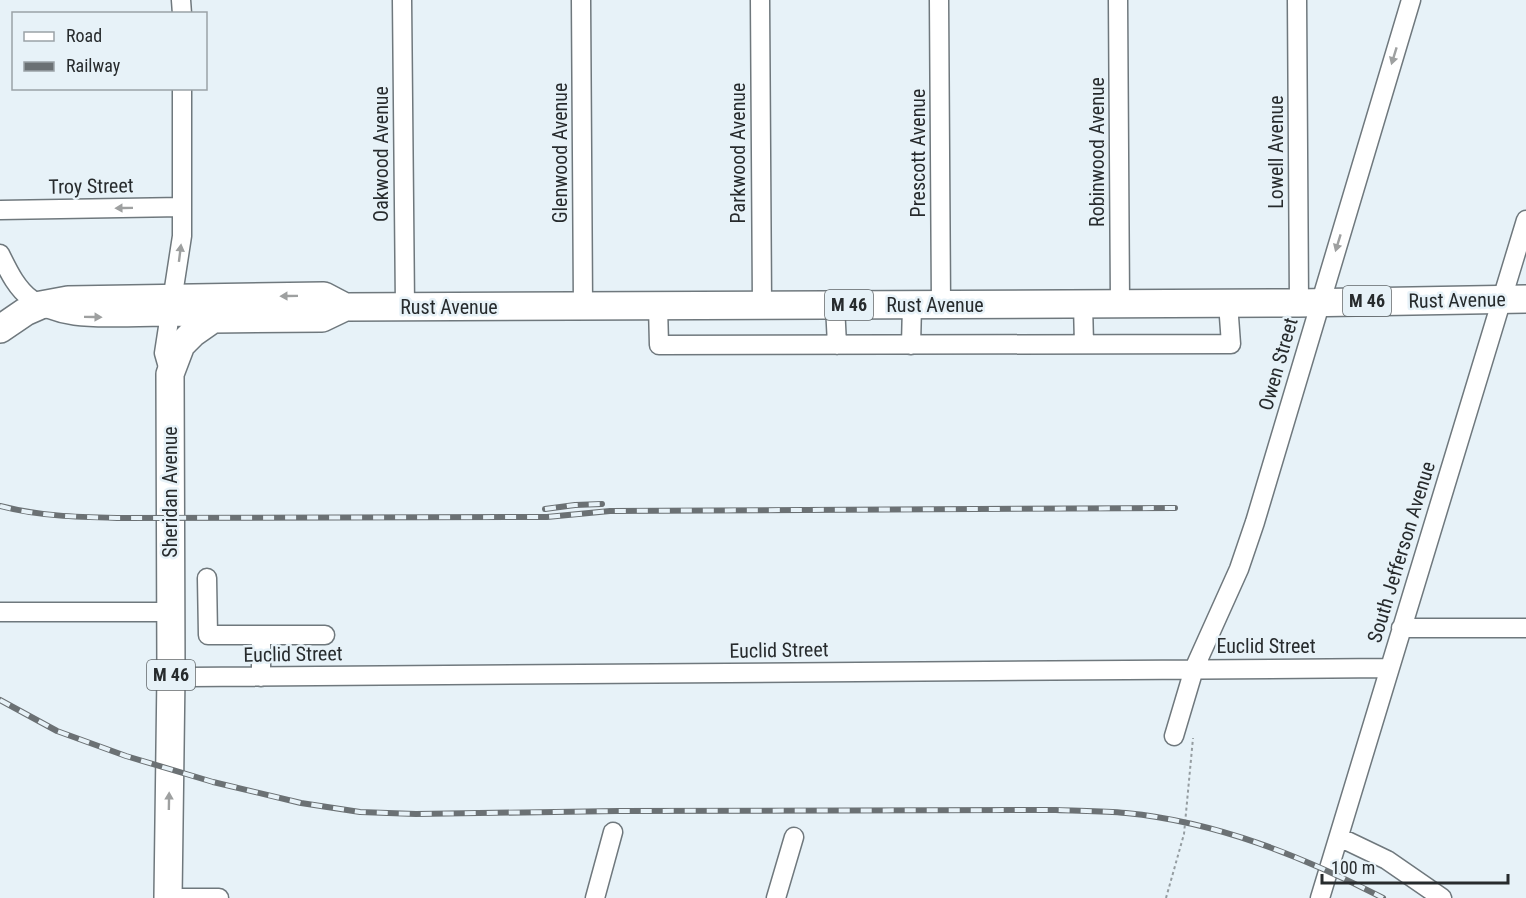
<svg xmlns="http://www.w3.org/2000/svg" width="1526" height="898" font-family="'Roboto Condensed',sans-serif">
	<rect width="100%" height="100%" fill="#e7f2f8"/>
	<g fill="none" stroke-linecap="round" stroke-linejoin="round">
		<g stroke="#6f787d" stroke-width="21">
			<path id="minor" d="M181,0L182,14
				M402,0L405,307
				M581,0L583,306
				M760,0L762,305
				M939,0L941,305
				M1118,0L1120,304
				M1297,0L1299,303
				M0,210L182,207
				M0,254C8,270 16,288 31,299C63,322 102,317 139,317C164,316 188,316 213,319
				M1083,304L1084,344
				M835,305L837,345
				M658,306L659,345L1231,344L1228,303
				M911,345L912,305
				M170,374L164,353L182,236V88
				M207,578L208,635H261
				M0,612H170
				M1401,628H1526
				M171,674L188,677L1389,668
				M261,677V635H325
				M1174,736L1194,669L1239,569L1255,522L1411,0
				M1339,837L1387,860L1442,898
				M182,898H219
				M595,898L613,832
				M776,898L794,837
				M1320,898L1526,220"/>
		</g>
		<g stroke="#6f787d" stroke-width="30">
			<path id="highway" d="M0,329L25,312L41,305L68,300L324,296L345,307
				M168,898L171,674L170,374L181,345L193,333L213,319L322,318L345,307L1299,303L1526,299"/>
		</g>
		<path stroke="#959da1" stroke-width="2" stroke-dasharray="3 3" stroke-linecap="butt" d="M1166,898L1184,834L1193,738"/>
		<use href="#minor" stroke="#fff" stroke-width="18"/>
		<use href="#highway" stroke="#fff" stroke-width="27"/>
		<g stroke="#6b7174" stroke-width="6">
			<path id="rail" d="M0,506C38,516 77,517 117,518L547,517L610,511L1175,508
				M545,509L575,505L602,504
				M0,700L57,731L126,756L213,782L301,803L360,812L416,814L618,811L1056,810C1079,811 1103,811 1126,813C1217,822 1302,856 1383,898"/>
		</g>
		<use href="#rail" stroke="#e7f2f8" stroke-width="4" stroke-dasharray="11" stroke-linecap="butt"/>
	</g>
	<defs><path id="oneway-solid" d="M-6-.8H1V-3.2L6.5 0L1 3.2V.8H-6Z" transform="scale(1.5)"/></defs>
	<g fill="#9ea0a0">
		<use href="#oneway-solid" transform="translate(1394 56) rotate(107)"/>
		<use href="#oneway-solid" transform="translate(124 208) rotate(179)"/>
		<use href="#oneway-solid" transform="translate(1338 243) rotate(107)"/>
		<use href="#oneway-solid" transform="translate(180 253) rotate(-83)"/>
		<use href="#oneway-solid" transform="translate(289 296) rotate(179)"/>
		<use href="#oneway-solid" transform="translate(93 317) rotate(1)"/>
		<use href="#oneway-solid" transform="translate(169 801) rotate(-89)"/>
	</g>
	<g text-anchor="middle" stroke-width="5" stroke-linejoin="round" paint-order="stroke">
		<g fill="#e7f2f8" stroke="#61676a" stroke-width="1.5">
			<rect x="1343" y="286" width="48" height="30" rx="4.5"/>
			<rect x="825" y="290" width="48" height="30" rx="4.5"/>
			<rect x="147" y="660" width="48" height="30" rx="4.5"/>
		</g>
		<g font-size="18" font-weight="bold" fill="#272b2d">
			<text x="1367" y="307">M 46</text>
			<text x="849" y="311">M 46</text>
			<text x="171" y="681">M 46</text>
		</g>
		<g font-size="20" fill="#272b2d" stroke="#e7f2f8">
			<text transform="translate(1097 152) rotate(-90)" y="7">Robinwood Avenue</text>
			<text transform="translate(1276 152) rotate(-90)" y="7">Lowell Avenue</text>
			<text transform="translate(560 153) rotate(-90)" y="7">Glenwood Avenue</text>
			<text transform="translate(738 153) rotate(-90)" y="7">Parkwood Avenue</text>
			<text transform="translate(918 153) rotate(-90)" y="7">Prescott Avenue</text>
			<text transform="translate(381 154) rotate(-90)" y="7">Oakwood Avenue</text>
			<text transform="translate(91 186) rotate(-1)" y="7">Troy Street</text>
			<text transform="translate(1457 300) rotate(-1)" y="7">Rust Avenue</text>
			<text x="935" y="312">Rust Avenue</text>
			<text x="449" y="314">Rust Avenue</text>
			<text transform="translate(1278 364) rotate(-74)" y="7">Owen Street</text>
			<text transform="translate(170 492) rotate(-90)" y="7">Sheridan Avenue</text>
			<text transform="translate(1401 552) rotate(-73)" y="7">South Jefferson Avenue</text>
			<text x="1266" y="653">Euclid Street</text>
			<text transform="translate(779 650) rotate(-1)" y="7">Euclid Street</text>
			<text transform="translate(293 654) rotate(-1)" y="7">Euclid Street</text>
		</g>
	</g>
	<rect x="12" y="12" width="195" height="78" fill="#e7f2f8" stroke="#9aa2a7" stroke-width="1.5"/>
	<rect x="24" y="32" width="30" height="9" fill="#ffffff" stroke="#9aa2a7" stroke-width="1.5"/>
	<text x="66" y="42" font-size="18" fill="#272b2d">Road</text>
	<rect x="24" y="62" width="30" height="9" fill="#6b7174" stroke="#9aa2a7" stroke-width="1.5"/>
	<text x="66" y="72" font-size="18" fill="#272b2d">Railway</text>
	<path d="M1322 874v9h186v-9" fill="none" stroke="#272b2d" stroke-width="3"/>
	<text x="1331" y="874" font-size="18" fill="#272b2d" stroke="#e7f2f8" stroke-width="4.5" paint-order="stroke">100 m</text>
</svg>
